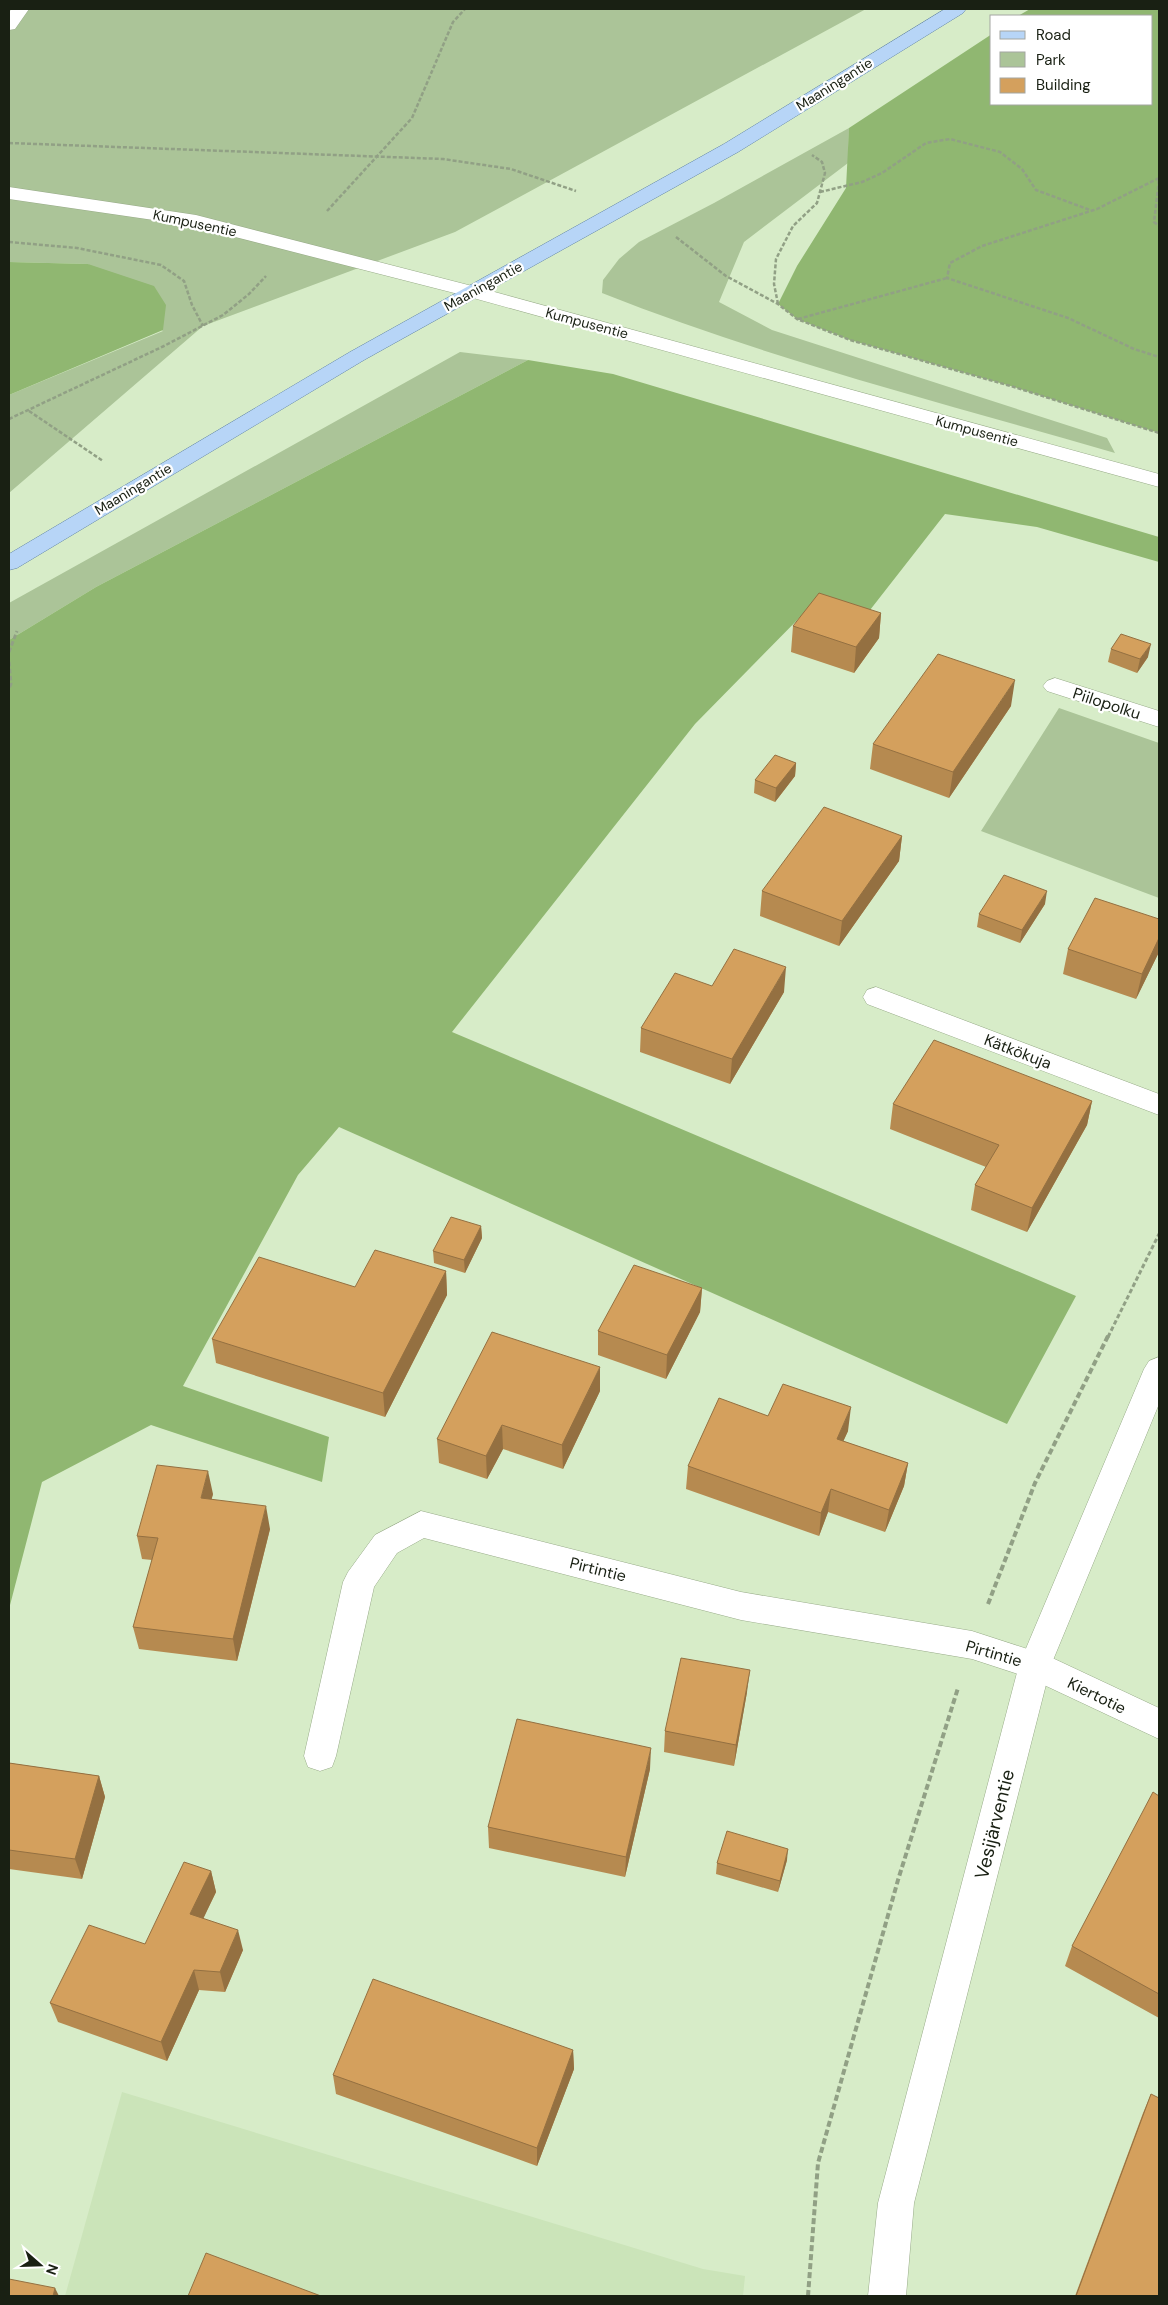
<svg xmlns="http://www.w3.org/2000/svg" width="1168" height="2305" font-family="'DM Sans',sans-serif">
	<rect width="100%" height="100%" fill="#d7ecc8"/>
	<path fill="#cbe4b9" d="M122,2092L703,2269L745,2276L743,2296H65Z"/>
	<path fill="#abc498" d="M9,9H866L455,232L203,326L9,493V395L163,331L88,264L9,262Z
		M849,128L848,163L744,242L719,302L772,330L1107,438L1115,453C944,403 768,359 602,293L603,280L619,259L639,242L714,203Z
		M460,352L528,360L96,587L9,640V603Z
		M1059,708L1159,743V898L981,831Z"/>
	<path fill="#90b771" d="M1030,9H1159V433L1014,387L850,340L797,319L778,304L797,266L846,188L849,128L992,34V104H1152V16H1018Z
		M9,262L88,264L154,286L166,305L163,330L9,395Z
		M528,360L613,374L1159,537V562L1037,527L945,514L863,619L814,603L695,724L452,1032L1076,1296L1007,1424L339,1127L298,1175L183,1386L329,1437L322,1482L151,1425L42,1482L9,1609V640L96,587Z"/>
	<g fill="none" stroke-linecap="round" stroke-linejoin="round">
		<g stroke="#98ab89" stroke-width="1">
			<path id="minor" d="M11,9H29L15,29L9,30V13Z
				M1055,678L1159,711V727L1047,691L1043,686L1047,681Z
				M876,987L1159,1094V1115L867,1004L863,997L867,990Z
				M421,1511L741,1592L972,1631L1046,1655L1159,1708V1739L1027,1677L972,1659L741,1620L424,1538L397,1553L374,1587L336,1756L332,1767L320,1771L308,1767L304,1756L343,1582L348,1572L375,1535Z"/>
		</g>
		<g stroke="#98ab89" stroke-width="1">
			<path id="tertiary" d="M9,187L196,215L480,288L1159,474V487L466,296L188,225L9,199Z
				M1159,1357V1404L1051,1665L914,2203L906,2296H868L878,2203L1019,1665L1144,1369L1149,1361Z"/>
		</g>
		<g stroke="#6083a4" stroke-width="1">
			<path id="primary" d="M945,9H966L963,13L738,152L364,360L17,568L9,570V554L350,352L724,144Z"/>
		</g>
		<path stroke="#91a085" stroke-width="2.5" stroke-dasharray="4 2" stroke-linecap="butt" d="M9,143L443,159L511,169L576,191
			M1159,178L1097,209L982,246L950,263L947,278L1068,318L1134,349L1159,357
			M1159,180L1154,222L1159,226
			M820,192L862,182L882,173L926,143L950,139L1000,152L1022,169L1036,190L1090,210
			M327,211L412,118L453,22L465,9
			M676,237L726,276L778,304L797,319L850,340L1014,387L1159,433
			M9,242L77,248L161,265L184,281L192,305L203,326
			M778,304L774,284L776,259L793,226L817,203L825,173L822,162L812,155
			M798,319L947,278
			M29,411L103,461
			M9,419L164,346L223,315L249,294L266,276"/>
		<path stroke="#91a085" stroke-width="3" stroke-dasharray="4.5 2.5" stroke-linecap="butt" d="M9,652L17,631
			M9,662L11,684L9,688
			M1108,1337L1159,1234"/>
		<path stroke="#91a085" stroke-width="4" stroke-dasharray="6 3" stroke-linecap="butt" d="M988,1604L1035,1483L1108,1336
			M808,2296L818,2163L898,1880L958,1688"/>
		<use href="#minor" fill="#fff" fill-rule="evenodd"/>
		<use href="#tertiary" fill="#fff" fill-rule="evenodd"/>
		<use href="#primary" fill="#b7d5f7" fill-rule="evenodd"/>
	</g>
	<path fill="#b68a50" d="M881,613L879,638L854,673L791,652L793,626Z
		M1111,649L1148,657L1137,673L1108,662Z
		M1011,706L949,798L870,769L873,744Z
		M796,763L795,776L775,802L754,793L755,780Z
		M902,836L899,861L839,946L760,916L762,891Z
		M1045,904L1020,943L977,927L979,914Z
		M1159,919V952L1136,999L1063,974L1068,949Z
		M712,986L784,992L730,1084L640,1052L641,1028Z
		M1092,1101L1087,1125L1027,1232L971,1210L975,1185L986,1167L890,1129L893,1104Z
		M481,1226L482,1238L465,1273L434,1263L433,1251Z
		M446,1271L447,1295L385,1417L216,1363L212,1339L355,1287Z
		M702,1288L700,1312L666,1379L598,1355V1331Z
		M600,1391L563,1469L503,1449L487,1479L439,1463L437,1439Z
		M768,1416L848,1431L843,1441L908,1463L904,1486L885,1532L828,1512L819,1536L686,1489L688,1466Z
		M213,1494L211,1500L270,1529L237,1661L139,1649L133,1627L152,1560L142,1559L137,1536Z
		M747,1692L734,1766L664,1752L665,1731Z
		M9,1763L99,1776L105,1797L82,1879L9,1869Z
		M650,1769L625,1877L489,1848L488,1827Z
		M1159,1796V2018L1065,1966L1072,1946Z
		M787,1860L778,1892L716,1874L717,1863Z
		M211,1871L216,1892L203,1918L243,1950L225,1992L199,1990L167,2061L58,2022L50,2003L145,1944Z
		M573,2050L574,2069L537,2166L336,2094L333,2075Z
		M1151,2094L1159,2296H1075L1143,2113Z"/>
	<path fill="#947041" d="M881,613L879,638L854,673L856,647Z
		M1151,644L1148,657L1137,673L1140,659Z
		M1015,680L1011,706L949,798L953,772Z
		M796,763L795,776L775,802L776,788Z
		M902,836L899,861L839,946L842,921Z
		M1047,891L1045,904L1020,943L1022,930Z
		M1159,938V952L1136,999L1142,974Z
		M786,967L784,992L730,1084L732,1059Z
		M1092,1101L1087,1125L1027,1232L1032,1208Z
		M481,1226L482,1238L465,1273L464,1260Z
		M446,1271L447,1295L385,1417L383,1393Z
		M702,1288L700,1312L666,1379L667,1355Z
		M600,1367V1391L563,1469L562,1445Z
		M851,1407L848,1431L834,1462L837,1439Z
		M502,1425L503,1449L487,1479L486,1456Z
		M908,1463L904,1486L885,1532L889,1510Z
		M208,1471L213,1494L206,1521L201,1498Z
		M831,1489L828,1512L819,1536L821,1513Z
		M266,1506L270,1529L237,1661L233,1639Z
		M750,1670L747,1692L734,1766L736,1745Z
		M651,1748L650,1769L625,1877L626,1857Z
		M99,1776L105,1797L82,1879L75,1859Z
		M788,1849L787,1860L778,1892L780,1881Z
		M211,1871L216,1892L196,1934L190,1914Z
		M238,1930L243,1950L225,1992L220,1972Z
		M194,1970L199,1990L167,2061L161,2042Z
		M573,2050L574,2069L537,2166V2148Z
		M55,2288L59,2296H53Z"/>
	<path fill="#d4a05d" stroke="#947041" d="M819,593L881,613L856,647L793,626Z
		M1121,634L1151,644L1140,659L1111,649Z
		M938,654L1015,680L953,772L873,744Z
		M775,755L796,763L776,788L755,780Z
		M824,807L902,836L842,921L762,891Z
		M1004,875L1047,891L1022,930L979,914Z
		M1095,898L1159,919V938L1142,974L1068,949Z
		M734,949L786,967L732,1059L641,1028L675,973L712,986Z
		M934,1040L1092,1101L1032,1208L975,1185L999,1145L893,1104Z
		M451,1217L481,1226L464,1260L433,1251Z
		M375,1250L446,1271L383,1393L212,1339L259,1257L355,1287Z
		M634,1265L702,1288L667,1355L598,1331Z
		M492,1332L600,1367L562,1445L502,1425L486,1456L437,1439Z
		M783,1384L851,1407L837,1439L908,1463L889,1510L831,1489L821,1513L688,1466L719,1398L768,1416Z
		M157,1465L208,1471L201,1498L266,1506L233,1639L133,1627L158,1538L137,1536Z
		M681,1658L750,1670L736,1745L665,1731Z
		M517,1719L651,1748L626,1857L488,1827Z
		M9,1763L99,1776L75,1859L9,1850Z
		M1153,1792L1159,1796V1994L1072,1946Z
		M727,1831L788,1849L780,1881L717,1863Z
		M184,1862L211,1871L190,1914L238,1930L220,1972L194,1970L161,2042L50,2003L89,1925L145,1944Z
		M373,1979L573,2050L537,2148L333,2075Z
		M1151,2094L1159,2098V2296H1076Z
		M206,2253L321,2296H188Z
		M9,2279L55,2288L53,2296H9Z"/>
	<g text-anchor="middle" stroke-width="4.5" stroke-linejoin="round" paint-order="stroke">
		<g font-size="14" fill="#192013" stroke="#fff">
			<text transform="translate(834 84) rotate(-32)" y="5">Maaningantie</text>
			<text transform="translate(195 223) rotate(12)" y="5">Kumpusentie</text>
			<text transform="translate(483 286) rotate(-29)" y="5">Maaningantie</text>
			<text transform="translate(587 323) rotate(15)" y="5">Kumpusentie</text>
			<text transform="translate(977 431) rotate(15)" y="5">Kumpusentie</text>
			<text transform="translate(133 489) rotate(-31)" y="5">Maaningantie</text>
		</g>
		<g font-size="16" fill="#192013" stroke="#fff">
			<text transform="translate(1107 703) rotate(18)" y="6">Piilopolku</text>
			<text transform="translate(1018 1051) rotate(21)" y="6">Kätkökuja</text>
			<text transform="translate(598 1569) rotate(14)" y="6">Pirtintie</text>
			<text transform="translate(994 1653) rotate(16)" y="6">Pirtintie</text>
			<text transform="translate(1097 1695) rotate(26)" y="6">Kiertotie</text>
		</g>
		<g font-size="19" fill="#192013" stroke="#fff">
			<text transform="translate(994 1824) rotate(-76)" y="7">Vesijärventie</text>
		</g>
	</g>
	<rect width="1168" height="2305" fill="none" stroke="#192013" stroke-width="20"/>
	<rect x="990" y="15" width="162" height="90" fill="#ffffff" stroke="#a3a6a1"/>
	<rect x="1000" y="31" width="25" height="8" fill="#b7d5f7" stroke="#a3a6a1"/>
	<text x="1036" y="40" font-size="15" fill="#192013">Road</text>
	<rect x="1000" y="52" width="25" height="15" fill="#abc498" stroke="#a3a6a1"/>
	<text x="1036" y="65" font-size="15" fill="#192013">Park</text>
	<rect x="1000" y="78" width="25" height="15" fill="#d4a05d" stroke="#a3a6a1"/>
	<text x="1036" y="90" font-size="15" fill="#192013">Building</text>
	<g transform="translate(40 2265) rotate(110)" stroke="#ffffff" stroke-width="4" paint-order="stroke">
	<path d="M0-4L9 19L0 12L-9 19Z" fill="#192013"/>
	<text y="-8" font-size="14" font-weight="bold" text-anchor="middle" fill="#192013">N</text>
	</g>
</svg>
